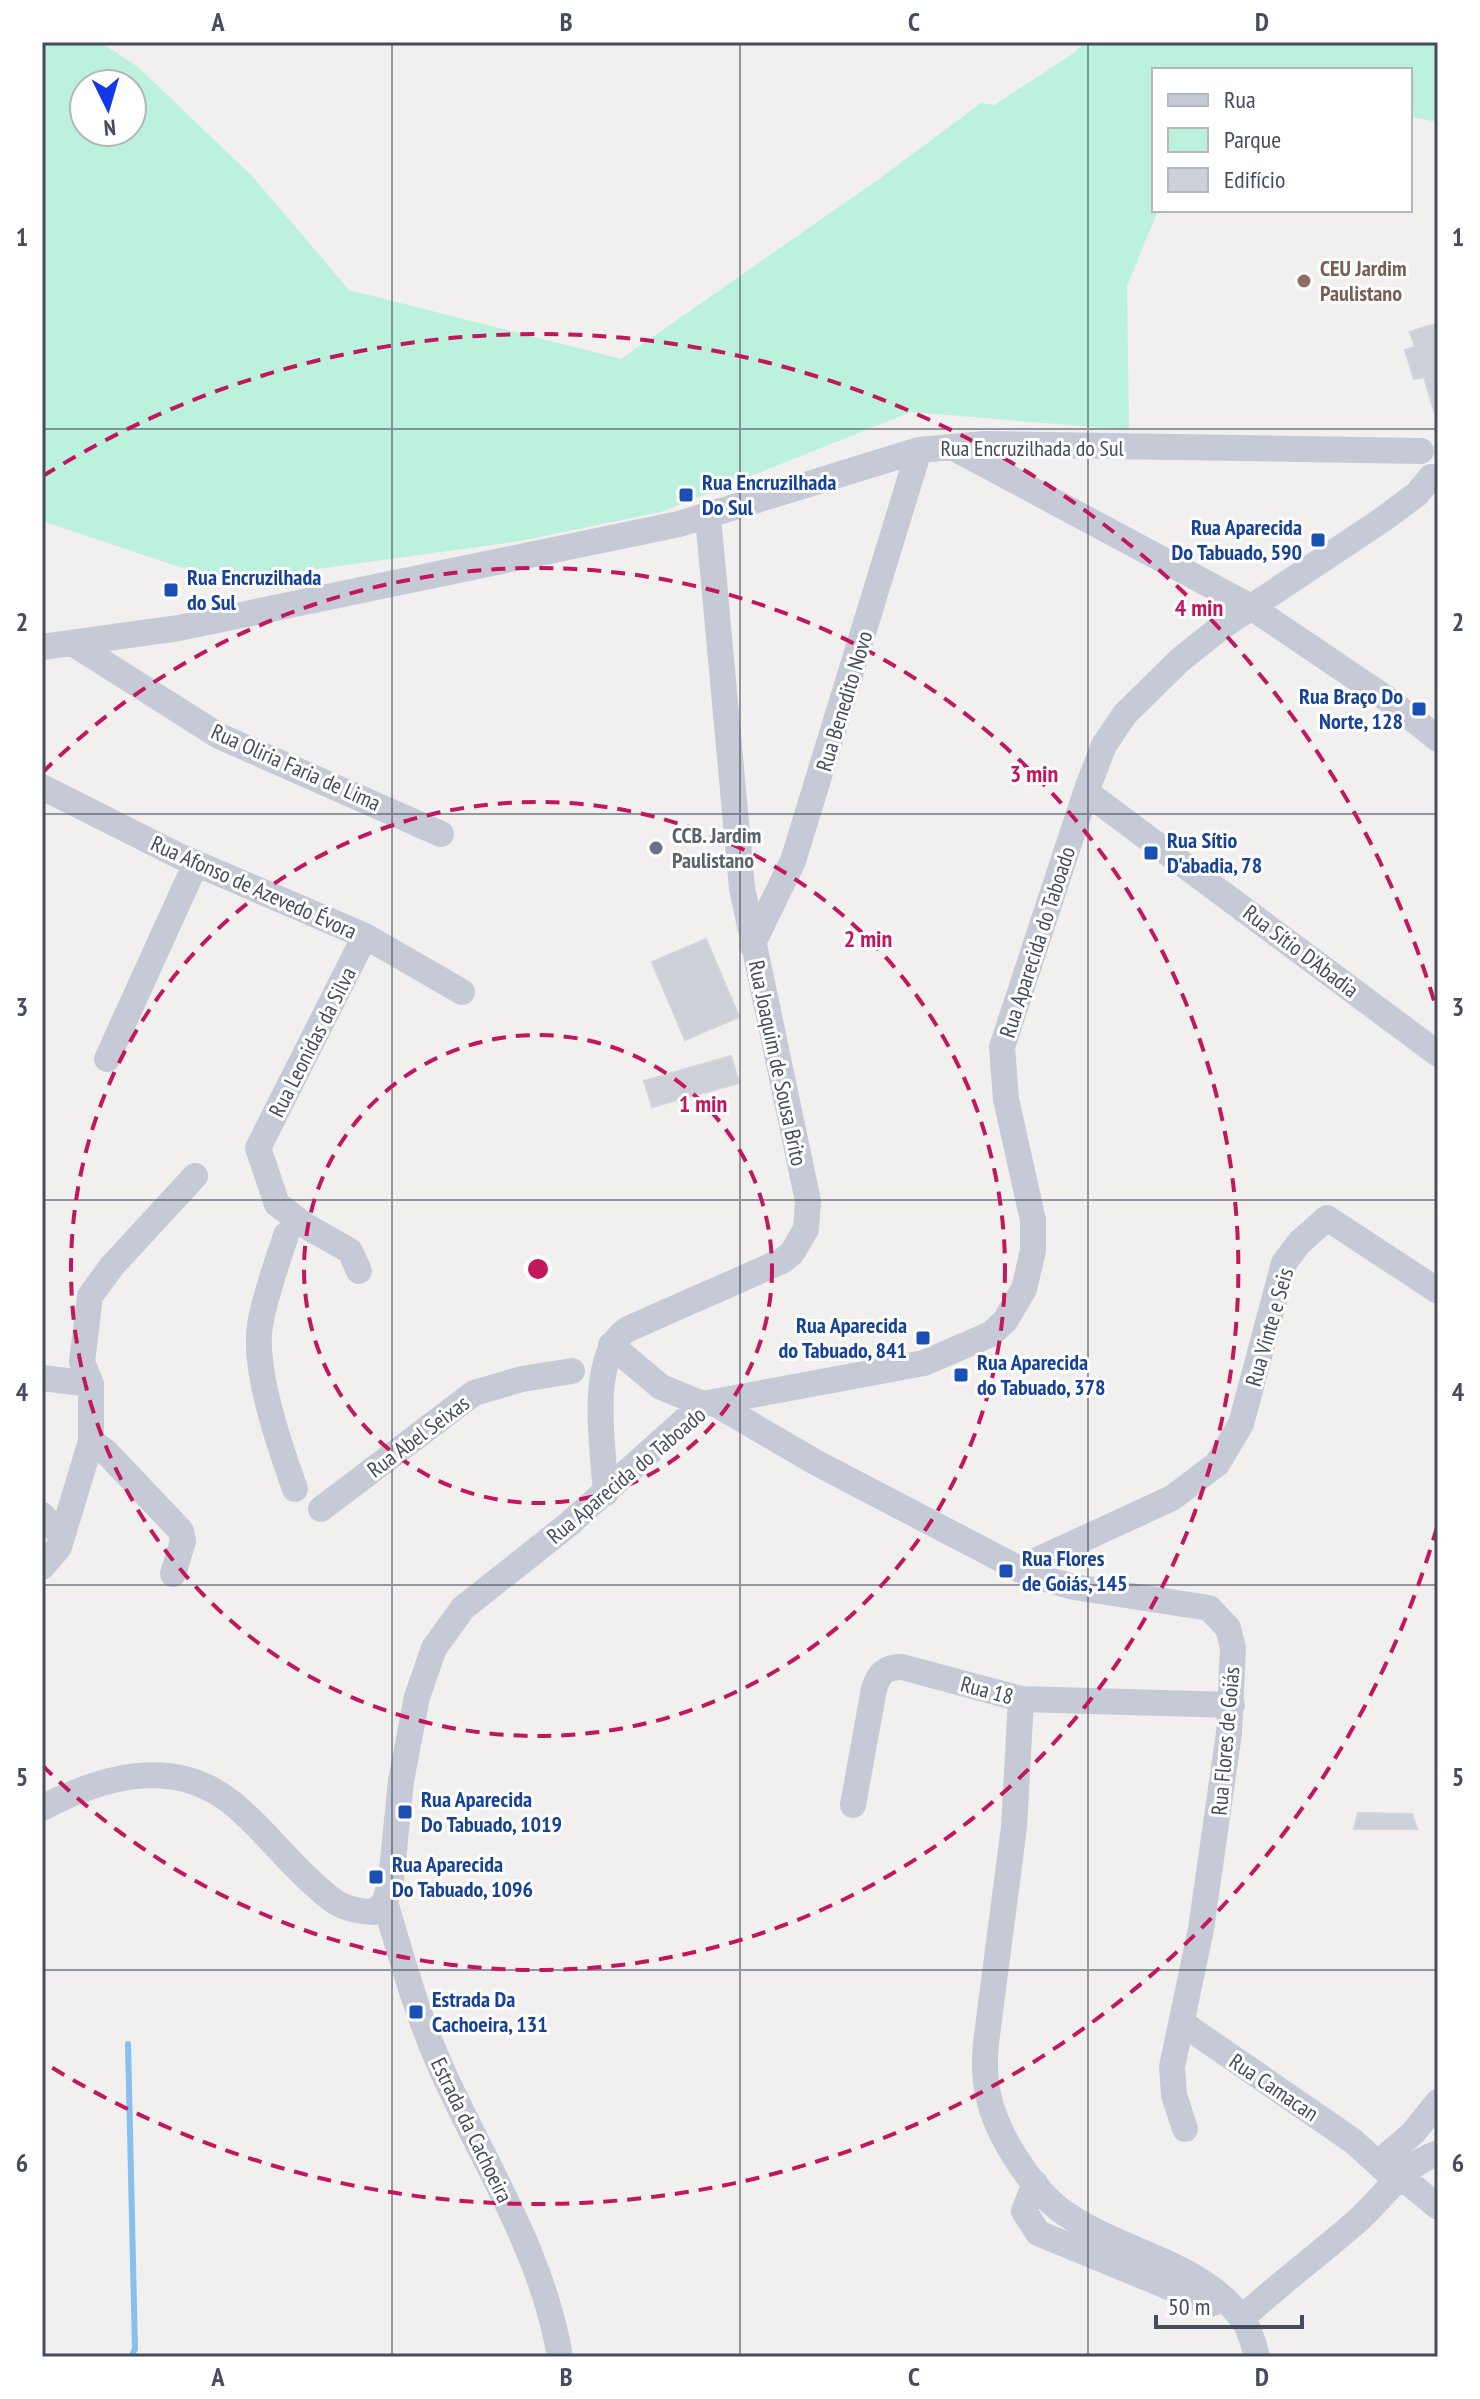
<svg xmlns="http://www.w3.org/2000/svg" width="1480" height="2399" font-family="'PT Sans Narrow',sans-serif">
	<rect width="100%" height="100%" fill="#f2efef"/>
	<path fill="#bcf1de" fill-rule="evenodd" d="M42,42H100L138,67L252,176L349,290L621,359L879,179L981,103L994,105L1074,53L1084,42H1438V122L1410,117V70H1154V210H1158L1127,286L1129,430L911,412L661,512L520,541L224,582L42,521ZM84,84H132V132H84Z"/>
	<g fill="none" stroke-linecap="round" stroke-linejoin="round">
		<path stroke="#87bfef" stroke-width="6" d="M128,2044L135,2349L131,2357"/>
	</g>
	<path fill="#ced0d7" stroke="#d3d3db" stroke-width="2" d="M1438,323V411H1434L1424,377L1414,379L1405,350L1415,347L1410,332Z
		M706,939L739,1017L685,1040L652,962Z
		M731,1056L739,1083L652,1107L644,1081Z
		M1358,1813L1412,1814L1417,1829H1354Z"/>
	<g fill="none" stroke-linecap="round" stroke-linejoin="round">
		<path stroke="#c5cad6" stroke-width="26" d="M952,447L1251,607L1390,701L1438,739
			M74,644L219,736L441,834
			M42,647L179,628L679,524L919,450L985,444L1421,451
			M42,787L179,856L365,936L462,992
			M1086,792L1438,1054
			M752,945L793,861L919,450
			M107,1059L196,863
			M286,1235C277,1264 265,1295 260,1325C253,1370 280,1447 295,1489
			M359,1271L350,1251L306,1226L277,1204L258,1148L365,936
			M611,1345L661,1387L703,1404
			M42,1378L91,1384
			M716,1404L815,1462L1031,1575L1074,1587L1209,1608L1228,1628L1233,1648L1229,1733L1201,1929L1172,2067L1174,2095L1185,2129
			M91,1441L106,1452L181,1531L183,1541L173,1574
			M606,1493C603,1450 587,1354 628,1329L782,1261L792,1253L806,1229L808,1201L742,888L708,517
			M321,1509L474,1393L522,1379L572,1371
			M42,1515L62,1536
			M42,1567L59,1547L91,1441V1384L82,1362L90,1296L112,1266L195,1176
			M1018,1569L1172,1498L1217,1464L1241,1424L1284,1263L1299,1243L1327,1218L1438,1291
			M1021,1699L1014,1827L986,2043C982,2083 989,2112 1009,2147C1022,2169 1039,2193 1059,2209C1116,2253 1202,2259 1245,2323C1251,2332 1254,2346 1257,2357
			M853,1805L874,1689C879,1673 885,1667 902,1667L1021,1699L1232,1705
			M42,1808C103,1776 174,1756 232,1803C259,1825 281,1853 306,1877C331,1900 340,1911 374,1912L385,1902L391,1880L401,1781L417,1697L434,1648L463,1608L569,1524L703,1404L924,1363L991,1334L1005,1321L1024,1289L1033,1251V1220L1006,1099L1002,1047L1086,792L1104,745L1125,714L1180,660L1220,628L1382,520L1417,494L1431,477
			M385,1902C402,1959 417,2015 442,2070C484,2164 543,2253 560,2357
			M1182,2023L1353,2141L1387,2172L1410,2184L1438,2207
			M1378,2163L1413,2133L1438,2102
			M1035,2183L1024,2211L1038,2233L1210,2304L1219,2301
			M1242,2318C1278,2285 1317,2256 1355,2223C1383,2199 1402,2165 1438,2153"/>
	</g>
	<path fill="none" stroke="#464c5d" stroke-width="2" stroke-opacity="0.55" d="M392,42V2357M740,42V2357M1088,42V2357M42,429H1438M42,814H1438M42,1200H1438M42,1585H1438M42,1970H1438"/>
	<g fill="none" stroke="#c2185b" stroke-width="4" stroke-dasharray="14 10">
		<circle cx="538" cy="1269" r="234"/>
		<circle cx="538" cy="1269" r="467"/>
		<path d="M42 773A701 701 0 1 1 42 1765"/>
		<path d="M1437 1527A935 935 0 0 1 43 2062M43 476A935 935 0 0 1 1437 1011"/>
	</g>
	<circle fill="#8d6e63" stroke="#fff" stroke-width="3" cx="1304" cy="281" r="8"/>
	<g fill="#1a4fb4" stroke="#fff" stroke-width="3">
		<rect x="678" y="487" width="16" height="16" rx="4"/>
		<rect x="1310" y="532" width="16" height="16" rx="4"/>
		<rect x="163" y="582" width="16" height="16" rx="4"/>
		<rect x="1411" y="701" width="16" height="16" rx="4"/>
		<rect x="1143" y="845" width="16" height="16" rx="4"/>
		<rect x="915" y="1330" width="16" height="16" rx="4"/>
		<rect x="953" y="1367" width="16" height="16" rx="4"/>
		<rect x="998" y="1563" width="16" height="16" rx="4"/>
		<rect x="397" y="1804" width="16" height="16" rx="4"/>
		<rect x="368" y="1869" width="16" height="16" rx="4"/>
		<rect x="408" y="2004" width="16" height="16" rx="4"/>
	</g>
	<circle fill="#6b7280" stroke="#fff" stroke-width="3" cx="656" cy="848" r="8"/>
	<g text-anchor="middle" stroke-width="6" stroke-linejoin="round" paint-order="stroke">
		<g font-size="22" font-weight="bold" fill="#785e54" stroke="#fff" text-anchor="start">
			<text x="1320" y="276">CEU Jardim<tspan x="1320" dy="25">Paulistano</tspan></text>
		</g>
		<g font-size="22" fill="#464c5d" stroke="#fff">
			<text x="1032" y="456">Rua Encruzilhada do Sul</text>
			<text transform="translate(844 701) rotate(-73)" y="8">Rua Benedito Novo</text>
			<text transform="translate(296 767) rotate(24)" y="8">Rua Oliria Faria de Lima</text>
			<text transform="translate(254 887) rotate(24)" y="8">Rua Afonso de Azevedo Évora</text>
			<text transform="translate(1037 942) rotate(-72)" y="8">Rua Aparecida do Taboado</text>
			<text transform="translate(1301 951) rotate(37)" y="8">Rua Sítio D'Abadia</text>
			<text transform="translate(312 1042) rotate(-63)" y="8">Rua Leonidas da Silva</text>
			<text transform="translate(778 1063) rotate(78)" y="8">Rua Joaquim de Sousa Brito</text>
			<text transform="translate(1269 1327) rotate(-74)" y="8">Rua Vinte e Seis</text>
			<text transform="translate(418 1436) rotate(-37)" y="8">Rua Abel Seixas</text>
			<text transform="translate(626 1475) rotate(-40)" y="8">Rua Aparecida do Taboado</text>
			<text transform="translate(987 1690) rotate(15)" y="8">Rua 18</text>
			<text transform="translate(1225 1741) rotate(-85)" y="8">Rua Flores de Goiás</text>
			<text transform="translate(1274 2087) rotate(34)" y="8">Rua Camacan</text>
			<text transform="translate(472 2130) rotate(64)" y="8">Estrada da Cachoeira</text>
		</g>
		<g font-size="22" font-weight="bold" fill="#164399" stroke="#fff" text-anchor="start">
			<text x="702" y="490">Rua Encruzilhada<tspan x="702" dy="25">Do Sul</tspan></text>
			<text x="1302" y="535" text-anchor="end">Rua Aparecida<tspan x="1302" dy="25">Do Tabuado, 590</tspan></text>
			<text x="187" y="585">Rua Encruzilhada<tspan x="187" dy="25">do Sul</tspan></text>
			<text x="1403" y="704" text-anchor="end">Rua Braço Do<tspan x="1403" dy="25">Norte, 128</tspan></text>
			<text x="1167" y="848">Rua Sítio<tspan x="1167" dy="25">D'abadia, 78</tspan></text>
			<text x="907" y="1333" text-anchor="end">Rua Aparecida<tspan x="907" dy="25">do Tabuado, 841</tspan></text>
			<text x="977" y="1370">Rua Aparecida<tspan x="977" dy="25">do Tabuado, 378</tspan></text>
			<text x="1022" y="1566">Rua Flores<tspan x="1022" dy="25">de Goiás, 145</tspan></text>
			<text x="421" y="1807">Rua Aparecida<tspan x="421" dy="25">Do Tabuado, 1019</tspan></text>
			<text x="392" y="1872">Rua Aparecida<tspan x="392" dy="25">Do Tabuado, 1096</tspan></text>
			<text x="432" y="2007">Estrada Da<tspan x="432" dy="25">Cachoeira, 131</tspan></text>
		</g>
		<g font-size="22" font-weight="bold" fill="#5b616d" stroke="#fff" text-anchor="start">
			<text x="672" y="843">CCB. Jardim<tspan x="672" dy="25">Paulistano</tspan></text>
		</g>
	</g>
	<circle cx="538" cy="1269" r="12" fill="#c2185b" stroke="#fff" stroke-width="4"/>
	<g font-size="24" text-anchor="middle" font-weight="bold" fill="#c2185b" stroke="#fff" stroke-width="6" stroke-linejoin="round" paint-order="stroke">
		<text x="1199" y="616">4 min</text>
		<text x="1034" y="782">3 min</text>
		<text x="868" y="947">2 min</text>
		<text x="703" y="1112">1 min</text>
	</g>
	<rect width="1480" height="2399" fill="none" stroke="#ffffff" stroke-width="88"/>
	<rect x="1152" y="68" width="260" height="144" fill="#ffffff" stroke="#b5b7be" stroke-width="2"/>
	<rect x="1168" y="94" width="40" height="12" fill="#c5cad6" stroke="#b5b7be" stroke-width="2"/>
	<text x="1224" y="108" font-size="24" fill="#464c5d">Rua</text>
	<rect x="1168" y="128" width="40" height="24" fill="#bcf1de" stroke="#b5b7be" stroke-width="2"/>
	<text x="1224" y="148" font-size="24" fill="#464c5d">Parque</text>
	<rect x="1168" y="168" width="40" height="24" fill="#ced0d7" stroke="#b5b7be" stroke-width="2"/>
	<text x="1224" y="188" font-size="24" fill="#464c5d">Edifício</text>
	<g transform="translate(108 108) rotate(175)"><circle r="38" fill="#ffffff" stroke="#b5b7be" stroke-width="2"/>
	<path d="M0-6L14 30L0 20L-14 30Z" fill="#1238e8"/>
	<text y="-12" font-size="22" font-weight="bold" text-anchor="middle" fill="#464c5d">N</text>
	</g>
	<path d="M1156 2315v12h146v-12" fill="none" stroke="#464c5d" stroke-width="4"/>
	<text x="1168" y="2315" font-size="24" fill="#464c5d" stroke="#ffffff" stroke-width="6" paint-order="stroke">50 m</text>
	<rect x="44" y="44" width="1392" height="2311" fill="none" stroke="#464c5d" stroke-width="3"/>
	<g font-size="26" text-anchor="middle" font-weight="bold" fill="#464c5d">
		<text x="218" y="31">A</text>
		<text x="566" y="31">B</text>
		<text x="914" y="31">C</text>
		<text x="1262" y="31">D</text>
		<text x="22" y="246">1</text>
		<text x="1458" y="246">1</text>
		<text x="22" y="631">2</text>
		<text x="1458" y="631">2</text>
		<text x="22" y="1016">3</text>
		<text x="1458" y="1016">3</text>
		<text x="22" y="1401">4</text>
		<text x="1458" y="1401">4</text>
		<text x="22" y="1786">5</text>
		<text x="1458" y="1786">5</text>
		<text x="22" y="2172">6</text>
		<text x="1458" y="2172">6</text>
		<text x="218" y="2386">A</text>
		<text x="566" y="2386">B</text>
		<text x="914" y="2386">C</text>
		<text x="1262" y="2386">D</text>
	</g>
</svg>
